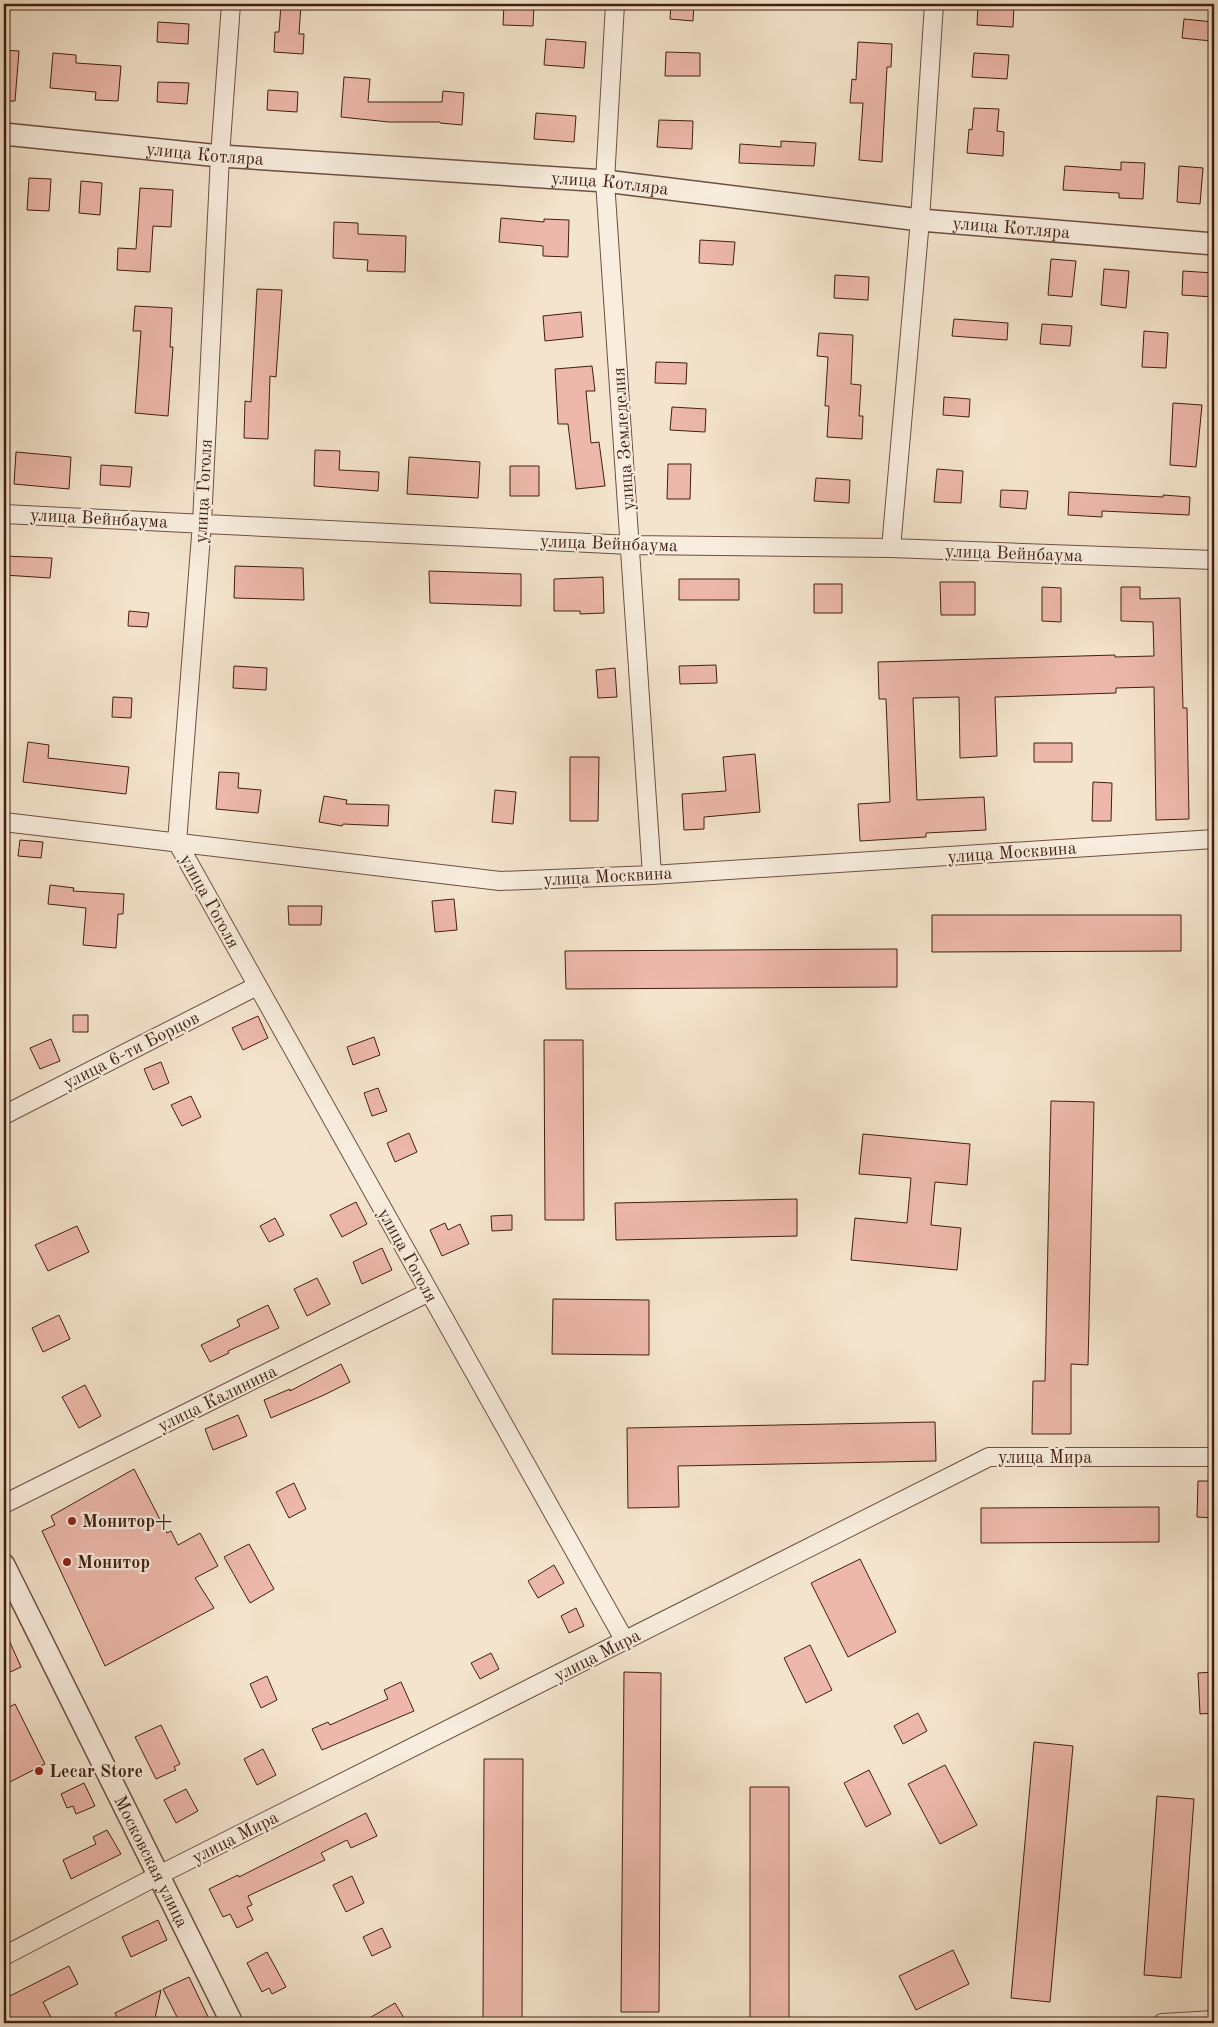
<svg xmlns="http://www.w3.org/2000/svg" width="1218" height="2027" font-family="'Old Standard TT',serif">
	<rect width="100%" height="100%" fill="#f4e4cd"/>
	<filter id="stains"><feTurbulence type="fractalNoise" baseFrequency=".004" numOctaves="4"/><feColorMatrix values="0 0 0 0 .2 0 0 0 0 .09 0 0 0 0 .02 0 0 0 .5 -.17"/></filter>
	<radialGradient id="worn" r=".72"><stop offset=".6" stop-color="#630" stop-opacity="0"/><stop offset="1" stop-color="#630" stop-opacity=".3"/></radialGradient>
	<path fill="#edb8ab" stroke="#421e11" d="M281,4H301L299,34H304L303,54L274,52L275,32H279Z
		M504,4H534L533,26L503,25Z
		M671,4H694L693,21L670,19Z
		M978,4H1014L1013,27L977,25Z
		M1184,19L1213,22L1211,41L1182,38Z
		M158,22L189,24L188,44L157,42Z
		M546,39L586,42L584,68L544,65Z
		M858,42L892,44L891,67H887L882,162L859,160L863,103H850L852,79L856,80Z
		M4,50L19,51L15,101H4Z
		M666,52L700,53V76H665Z
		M53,53L76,55V63L121,66L118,101L95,100L96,92L50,88Z
		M974,53L1009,55L1007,79L972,77Z
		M344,77L370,79L368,102H442L443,91L464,93L462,125L440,123V122H389L341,117Z
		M158,82L189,83L187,104L157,102Z
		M268,90L298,92L297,112L267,110Z
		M974,108L999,109L997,131L1004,132L1003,156L967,153L969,129L972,130Z
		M536,113L576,116L574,142L534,139Z
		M659,120L693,121L692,149L657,147Z
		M781,141L816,143L814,166L739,163L740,144L781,147Z
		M1121,162L1145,163L1143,199L1119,198V193L1063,190L1065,166L1121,170Z
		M1179,166L1203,168L1200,204L1177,202Z
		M29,178L51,179L49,211L27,210Z
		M81,181L102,183L100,215L79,213Z
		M140,188L173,190L171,227L153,226L150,272L117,270L118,248L136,249Z
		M501,218L544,222V219L569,220L568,257L543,256V246L499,242Z
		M334,222L358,223V234L406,236L405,272L367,271L368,260L333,258Z
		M700,240L735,242L733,265L699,263Z
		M1051,259L1076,261L1072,297L1048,295Z
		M1104,269L1129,271L1126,308L1101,305Z
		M1183,271L1214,273V297L1182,295Z
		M835,275L869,277L868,300L834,298Z
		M257,289L282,290L276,377L270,376L268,439L244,438L245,401L251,402Z
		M135,306L172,308L170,347H173L168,416L135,413L141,331H133Z
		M581,312L583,337L545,341L543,316Z
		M954,319L1008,323L1007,340L952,336Z
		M1042,324L1072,326L1070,346L1040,344Z
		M1144,331L1168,333L1166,368L1142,367Z
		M819,333L853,335L851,384L861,385L859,416H863L862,439L827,437L829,406H825L828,357L817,356Z
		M656,362L687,363L686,384L655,383Z
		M592,366L595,391H586L591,443L599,442L605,486L576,489L568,424H558L555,369Z
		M944,397L970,399L969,417L943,415Z
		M1173,403L1202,405L1196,467L1170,465Z
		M672,407L706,409L705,432L670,430Z
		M315,450L340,451L339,470L379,472L378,491L314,486Z
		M16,452L71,457L69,489L14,484Z
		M409,457L480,462L478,498L407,494Z
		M668,464H691L690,499H667Z
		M101,465L132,467L130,487L100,485Z
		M510,466H539V496H510Z
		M937,469L963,471L961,503L934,502Z
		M816,478L850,480L849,503L814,501Z
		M1001,490L1028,491L1026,509L1000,507Z
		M1069,492L1163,497V495L1190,497L1189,515L1102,511V517L1068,515Z
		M4,556L52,558L50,578L4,575Z
		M235,566L303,568L304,600L234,598Z
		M429,571L521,574V606L430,603Z
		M603,577L604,613L580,614V611H554V579Z
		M679,579H739V600H679Z
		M940,582H975V615H941Z
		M814,584H842V613H814Z
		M1042,587L1061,588V622L1042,621Z
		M1121,587H1140V599L1180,598L1183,708H1187L1189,819L1156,820L1154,687L1116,688V693L995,697L997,756L960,758L959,697L913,698L917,800L984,797L986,830L926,833V837L860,841L858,804L890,802L886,699H879L878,662L1115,655V657L1154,656L1153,622L1121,621Z
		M129,611L149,613L147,627L128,626Z
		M716,665L717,683L680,684L679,666Z
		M234,666L267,668L266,690L233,688Z
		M615,668L617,697L598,698L596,670Z
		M113,697L132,698L131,718L112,717Z
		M28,742L49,745L48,758L129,767L126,794L23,782Z
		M1034,743H1072V762H1034Z
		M755,754L760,812L704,817V829L684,830L682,794L726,791L723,757Z
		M570,757H599L598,821H570Z
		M219,772L239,773L238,788L261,790L258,813L216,809Z
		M1093,782L1112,783L1111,821H1092Z
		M495,790L516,792L513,824L492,822Z
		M324,796L347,800L346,804L389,805L388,826L343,824L342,826L319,822Z
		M20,840L43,842L41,858L18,856Z
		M50,885L74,888L73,891L124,894L123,914H118L116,948L83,945L86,908L48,904Z
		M454,899L457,930L435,932L432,901Z
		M288,906H322L321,925H289Z
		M932,915H1181V951L932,952Z
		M897,949V987L566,989L565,951Z
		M73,1015H88V1032H73Z
		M258,1016L268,1038L243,1050L232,1028Z
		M374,1037L380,1055L353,1065L347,1047Z
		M51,1039L60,1061L40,1069L30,1048Z
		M544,1040H583L584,1220H545Z
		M161,1062L169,1083L153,1090L144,1069Z
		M378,1088L387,1111L372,1116L364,1093Z
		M191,1096L201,1117L182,1126L171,1105Z
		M1051,1101L1094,1102L1088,1365L1071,1364V1434H1032L1033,1381H1045Z
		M409,1133L417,1152L395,1162L387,1143Z
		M863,1134L970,1144L967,1185L935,1182L931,1225L961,1228L957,1270L851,1260L855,1218L907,1223L911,1178L859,1174Z
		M797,1199V1236L616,1240L615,1203Z
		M356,1202L367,1224L342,1237L330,1215Z
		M512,1215V1230L492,1231L491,1216Z
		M275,1218L284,1235L269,1242L260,1226Z
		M445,1223L448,1230L460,1224L469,1244L442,1256L430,1230Z
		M77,1226L89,1252L48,1271L35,1245Z
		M382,1248L392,1270L362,1284L353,1262Z
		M317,1278L330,1304L307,1316L294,1289Z
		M553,1299L649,1300V1355L552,1354Z
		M268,1305L279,1328L228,1351L229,1353L210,1362L201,1345L240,1326L237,1320Z
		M59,1315L70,1339L43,1352L32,1328Z
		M341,1364L350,1382L324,1395L271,1418L264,1400L290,1389V1391Z
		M85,1385L101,1416L79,1428L62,1397Z
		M238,1415L247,1436L213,1450L205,1429Z
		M935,1422L936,1461L678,1466L679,1507L628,1508L627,1428Z
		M134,1469L167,1533L171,1531L178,1545L200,1533L218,1566L195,1578L214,1608L105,1666L42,1531L55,1525L51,1516Z
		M1198,1481H1214V1518L1197,1517Z
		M294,1483L306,1509L289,1518L276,1492Z
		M1159,1507V1542L981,1543V1508Z
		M249,1544L274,1589L250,1603L224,1557Z
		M860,1559L896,1632L848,1657L811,1583Z
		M554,1565L564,1583L538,1598L528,1581Z
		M576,1608L584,1626L569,1633L561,1616Z
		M4,1629L21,1667L4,1675Z
		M810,1645L832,1690L806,1703L784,1658Z
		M491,1653L499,1669L480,1679L471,1663Z
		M624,1672L661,1673L659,2012H621Z
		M1214,1672V1713L1200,1714L1198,1673Z
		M267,1676L277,1700L261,1708L250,1684Z
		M401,1682L414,1711L322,1750L312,1729L328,1722L330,1725L388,1699L384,1690Z
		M15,1704L45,1764L10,1782L4,1769V1710Z
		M918,1713L927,1731L903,1744L894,1726Z
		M161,1725L180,1764L174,1767L176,1770L156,1779L135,1737Z
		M1034,1742L1073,1746L1050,2002L1011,1998Z
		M263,1749L276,1775L257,1785L244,1759Z
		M484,1759H523L522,2023H483Z
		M945,1765L977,1825L940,1844L908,1784Z
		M869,1770L891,1814L866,1827L844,1783Z
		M84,1783L95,1806L76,1814L73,1806L67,1808L61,1794Z
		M750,1787H789V2023H750Z
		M186,1789L198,1811L176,1823L164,1800Z
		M1157,1796L1194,1799L1181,1978L1144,1975Z
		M366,1813L377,1836L351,1848L347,1840L321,1853L325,1860L248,1896L252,1905L247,1907L253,1920L237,1928L230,1914L223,1917L209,1889L238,1875L239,1877Z
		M107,1830L121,1854L71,1879L63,1860L96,1844L93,1837Z
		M352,1876L364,1903L346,1912L333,1885Z
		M158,1920L167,1940L131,1957L122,1937Z
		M382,1928L391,1947L372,1956L363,1937Z
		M953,1950L969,1984L916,2010L899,1976Z
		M267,1952L286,1987L272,1994L269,1988L262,1992L247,1963Z
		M69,1966L78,1984L43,2002L54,2023H10L4,2010V1999Z
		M189,1977L211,2023H180L163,1989Z
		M161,1990L154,2023H120L115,2013Z
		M395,2003L407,2023H361Z"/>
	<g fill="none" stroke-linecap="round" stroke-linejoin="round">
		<g stroke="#6e5040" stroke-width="20">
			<path id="minor" d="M231,4L220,156L202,523L177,842L625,1641
				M615,4L605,181L652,875
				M4,514L630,545L891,548L1214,560
				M891,548L920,220L934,4
				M4,822L500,881L652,875L1214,839
				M4,1115L257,986
				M4,1504L429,1292
				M4,1956L159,1875L989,1457H1214
				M1162,2023L1214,2020"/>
		</g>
		<g stroke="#6e5040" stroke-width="24">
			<g id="tertiary">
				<path id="s1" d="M4,134L220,156L605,181L920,220L1214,244"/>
				<path id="s2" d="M4,1565L232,2023"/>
			</g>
		</g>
		<use href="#minor" stroke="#f8edde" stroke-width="18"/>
		<use href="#tertiary" stroke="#f8edde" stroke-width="21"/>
	</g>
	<g fill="#8f2418" stroke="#f8edde" stroke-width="2">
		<circle cx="72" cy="1521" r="5"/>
		<circle cx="67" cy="1562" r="5"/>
		<circle cx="39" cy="1771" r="5"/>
	</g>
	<g text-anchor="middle" stroke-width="4.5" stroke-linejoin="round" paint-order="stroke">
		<g font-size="18" fill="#421e11" stroke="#f8edde">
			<text dy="6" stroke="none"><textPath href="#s1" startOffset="202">улица Котляра</textPath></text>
			<text dy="6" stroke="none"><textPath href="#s1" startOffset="608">улица Котляра</textPath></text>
			<text dy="6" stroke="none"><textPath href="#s1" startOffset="1012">улица Котляра</textPath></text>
			<text transform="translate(623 439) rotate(-94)" y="6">улица Земледелия</text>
			<text transform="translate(203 491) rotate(-87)" y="6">улица Гоголя</text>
			<text transform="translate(99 518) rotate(3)" y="6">улица Вейнбаума</text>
			<text transform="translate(609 543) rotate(2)" y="6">улица Вейнбаума</text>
			<text transform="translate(1014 553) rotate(2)" y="6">улица Вейнбаума</text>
			<text transform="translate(1012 852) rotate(-4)" y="6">улица Москвина</text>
			<text transform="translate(608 876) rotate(-3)" y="6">улица Москвина</text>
			<text transform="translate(210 901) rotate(61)" y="6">улица Гоголя</text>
			<text transform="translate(131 1050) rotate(-27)" y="6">улица 6-ти Борцов</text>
			<text transform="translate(408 1255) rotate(61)" y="6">улица Гоголя</text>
			<text transform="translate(217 1398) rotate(-26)" y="6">улица Калинина</text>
			<text x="1045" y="1463">улица Мира</text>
			<text transform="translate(597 1655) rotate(-27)" y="6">улица Мира</text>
			<text transform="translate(235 1837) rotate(-27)" y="6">улица Мира</text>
			<text dy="6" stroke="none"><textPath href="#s2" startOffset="331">Московская улица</textPath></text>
		</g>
		<g font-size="18" font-weight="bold" fill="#421e11" stroke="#f8edde" text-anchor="start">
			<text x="82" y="1527">Монитор+</text>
			<text x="77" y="1568">Монитор</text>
			<text x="49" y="1777">Lecar Store</text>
		</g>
	</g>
	<rect width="1218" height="2027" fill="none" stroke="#f4e4cd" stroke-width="20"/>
	<rect x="5" y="5" width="1208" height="2017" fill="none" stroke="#421e11" stroke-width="2.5"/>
	<rect x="10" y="10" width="1198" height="2007" fill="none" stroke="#421e11"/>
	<rect width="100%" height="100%" filter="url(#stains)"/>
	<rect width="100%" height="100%" fill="url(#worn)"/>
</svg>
